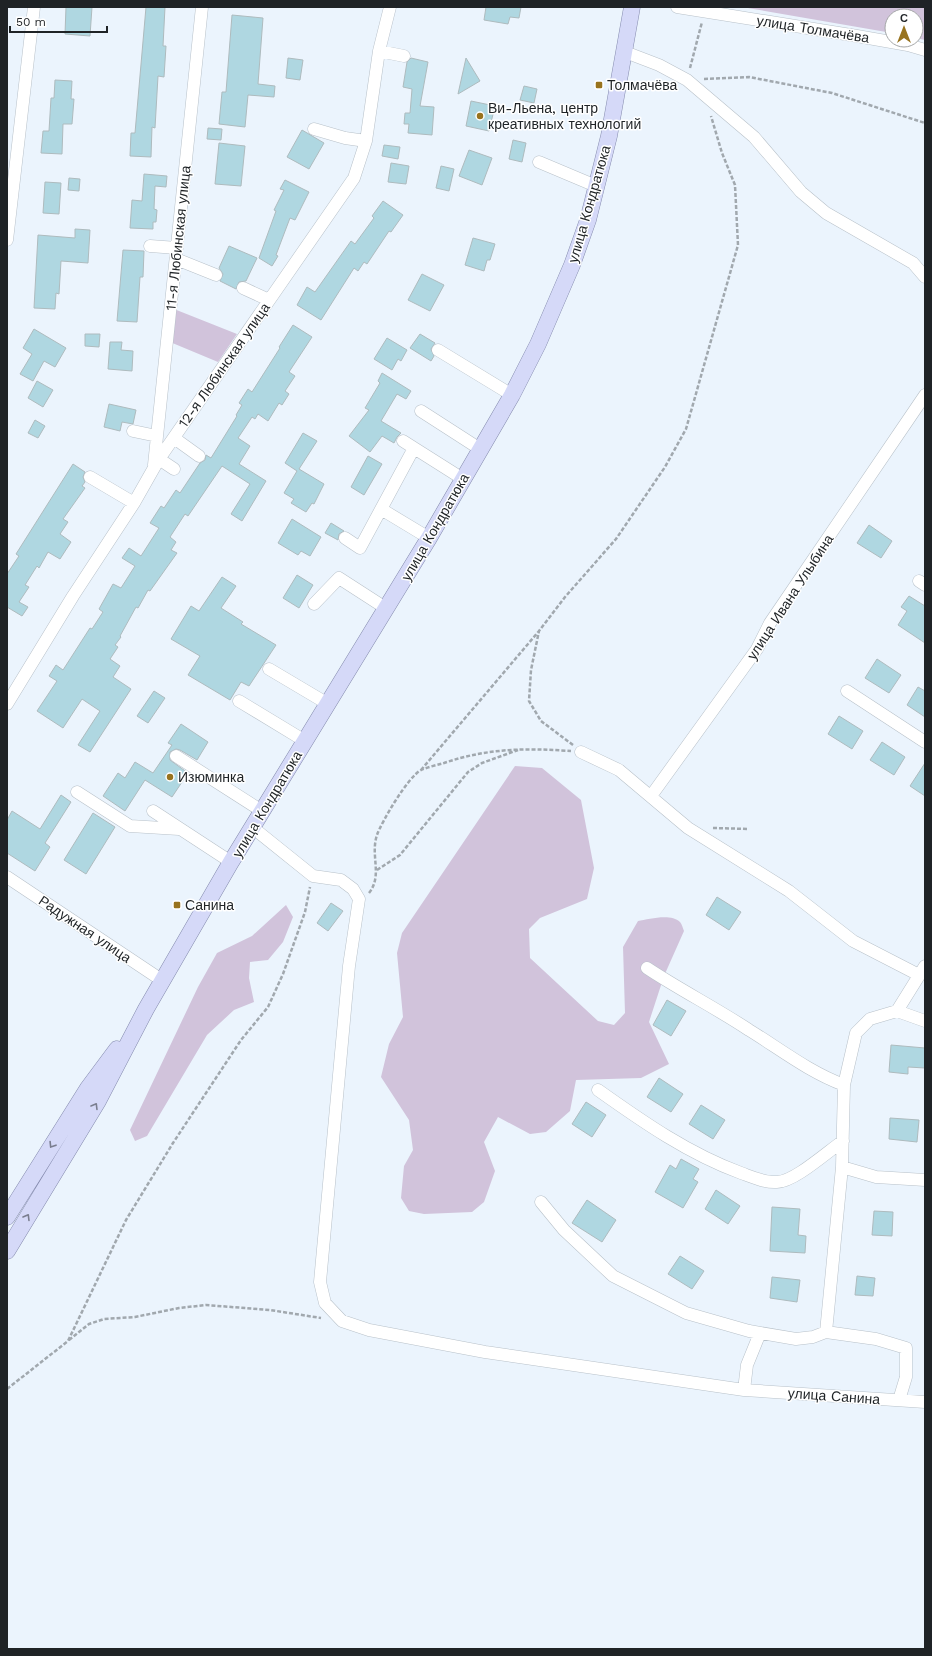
<svg xmlns="http://www.w3.org/2000/svg" width="932" height="1656" font-family="'Work Sans',sans-serif">
	<rect width="100%" height="100%" fill="#ebf4fd"/>
	<path fill="#d1c3db" d="M742,7H925V40L916,38V16H892V33Z
		M174,309L237,334L218,362L170,342Z
		M515,766L542,768L581,800L594,868L587,899L540,918L529,929L530,958L598,1021L614,1025L625,1013L623,947L638,921C649,919 671,913 680,922C682,924 683,929 684,931L664,976L649,1022L669,1064L641,1078L576,1080L570,1111L546,1132L530,1134L498,1117L484,1142L495,1171L484,1202L472,1212L424,1214L409,1211L401,1198L404,1166L413,1150L409,1120L381,1077L389,1044L403,1017L397,953L402,933Z
		M286,905L293,917L283,942L268,960L250,962L249,978L254,1002L234,1010L207,1035L147,1136L135,1141L130,1130L198,987L217,953L252,936Z"/>
	<path fill="#afd7e1" stroke="#aebbbe" d="M66,7H92L90,36L65,34Z
		M146,7H165L163,46H166L164,77L158,76L155,128L152,127L151,157L130,156L131,133H135Z
		M486,7H521L519,18L510,17L508,24L484,20Z
		M232,15L263,18L258,84L275,86L274,97L248,95L245,127L219,124L222,92H226Z
		M288,58L303,60L300,80L286,78Z
		M411,58L428,62L420,106L434,107L432,135L408,133L409,124H404L405,113H410L412,89L403,87L407,62Z
		M466,58L480,81L458,94Z
		M55,80L72,81L71,99H74L72,124H63L62,154L41,153L43,131H49L51,98H54Z
		M524,86L537,89L534,103L520,100Z
		M471,101L495,106L489,131L466,126Z
		M208,128L222,129L221,140L207,139Z
		M302,130L324,143L309,169L287,157Z
		M513,140L526,143L522,162L509,159Z
		M219,143L245,146L241,186L215,184Z
		M384,145L400,147L398,159L382,156Z
		M469,150L492,158L482,185L459,176Z
		M391,163L409,166L406,184L388,182Z
		M441,166L454,169L449,191L436,188Z
		M144,174L167,176L166,187L155,186L154,209L157,210L156,222H153V229L130,228L132,200L142,201Z
		M69,178L80,179L79,191L68,190Z
		M285,180L309,192L295,220L290,218L276,255L278,256L272,266L259,258L276,211L274,210L284,190L280,189Z
		M45,182L61,183L59,214L43,213Z
		M383,201L403,215L391,232L389,231L367,264L364,262L358,271L354,268L321,320L297,305L307,287L315,292L351,241L355,244L374,218L372,216Z
		M75,229L90,230L88,263L61,261L59,294L56,293L55,309L34,308L38,235L75,238Z
		M473,238L495,244L490,260H487L484,271L465,265Z
		M229,246L257,258L246,281L239,282L236,289L220,281L223,274L219,268Z
		M123,250L144,251L143,277H140L137,322L117,321Z
		M422,274L444,285L430,311L408,300Z
		M293,325L312,337L289,372L295,376L285,391L289,394L282,405L279,403L268,421L258,414L255,419L252,417L238,438L250,446L239,464L266,481L242,521L231,514L250,484L222,466L188,516L185,514L170,537L176,542L171,550L177,553L150,591L148,590L138,608L136,607L120,636L121,637L115,645L118,647L110,659L120,666L113,677L131,689L90,752L78,745L100,711L82,699L63,728L37,711L57,681L49,676L56,665L63,670L90,628L92,629L103,612L99,609L113,584L121,588L135,566L122,558L129,548L141,556L159,528L150,523L161,506L164,508L176,490L180,493L200,463L205,460L206,455L211,458L237,416L236,415L242,405L239,403L248,389L252,392L280,348L279,347Z
		M34,329L66,348L55,367L44,361L33,381L20,374L32,354L23,348Z
		M85,334H100L99,347L85,346Z
		M420,334L435,343L431,349L434,356L431,361L410,348Z
		M387,338L407,350L401,361L398,359L392,370L374,359Z
		M110,342H122L121,350L133,351L132,371L108,369Z
		M382,373L411,391L406,399L397,394L381,421L401,433L397,437L394,443L382,436L370,452L349,436L369,410L365,408L380,383L378,381Z
		M37,381L53,390L43,407L28,398Z
		M109,404L136,410L133,424L122,422L120,431L104,427Z
		M35,420L45,426L38,438L28,433Z
		M303,433L317,441L299,469L324,484L314,504L312,503L306,512L291,503L294,499L284,493L297,471L285,463Z
		M368,456L382,464L364,495L351,487Z
		M73,464L85,472L83,477L85,482L82,486L85,488L63,519L68,522L60,534L71,542L60,559L48,552L39,568L37,566L25,585L29,587L19,602L28,607L22,616L7,607V574L19,556L16,554Z
		M292,519L321,537L310,556L301,551L298,555L278,543Z
		M331,523L344,531L339,534L338,540L325,533Z
		M869,525L892,541L881,558L857,543Z
		M297,575L313,585L299,608L283,598Z
		M222,577L236,586L221,608L243,622L241,624L276,645L249,686L241,682L230,700L188,675L200,656L171,639L191,606L199,611Z
		M909,596L925,606V643L898,625L907,611L901,607Z
		M877,659L901,675L889,693L865,678Z
		M918,687L925,691V717L907,705Z
		M154,691L165,698L148,723L137,716Z
		M839,716L863,731L852,749L828,734Z
		M181,724L208,742L197,760L180,750L176,749L170,752V760L188,773L172,797L145,780L125,811L103,796L118,773L125,778L135,762L153,773L172,745L168,743Z
		M882,742L905,757L894,775L870,760Z
		M925,763V796L910,786Z
		M61,795L71,802L45,843L50,847L35,871L7,853V820L12,811L40,829Z
		M93,813L115,827L86,874L64,860Z
		M717,897L741,912L729,930L706,915Z
		M331,903L343,911L328,931L317,923Z
		M667,1000L686,1011L671,1036L653,1025Z
		M891,1045L925,1048V1068L908,1067V1074L889,1072Z
		M659,1078L683,1094L671,1112L647,1097Z
		M586,1102L606,1115L592,1137L572,1124Z
		M701,1105L725,1120L713,1139L689,1124Z
		M890,1118L919,1120L917,1142L889,1139Z
		M681,1159L699,1169L693,1179L698,1182L683,1208L655,1192L670,1165L676,1169Z
		M716,1190L740,1206L728,1224L705,1209Z
		M587,1200L616,1220L602,1242L572,1223Z
		M772,1207L800,1209L798,1235L806,1236L805,1253L770,1251Z
		M874,1211L893,1212L892,1236L872,1235Z
		M680,1256L704,1271L692,1289L668,1274Z
		M857,1276L875,1278L873,1296L855,1295Z
		M772,1277L800,1280L797,1302L770,1298Z"/>
	<g fill="none" stroke-linecap="round" stroke-linejoin="round">
		<g stroke="#b8c1c9" stroke-width="13">
			<path id="minor" d="M677,7L857,36L908,45L925,50
				M379,51L404,56
				M625,52L659,65L687,80L754,137L801,192L826,213L913,263L925,277
				M314,129L345,138L366,141
				M539,162L596,186
				M7,240L34,7
				M150,246L177,248
				M176,259L216,275
				M243,288L269,300
				M438,350L512,395
				M421,411L480,449
				M133,431L157,436
				M174,438L199,456
				M414,448L463,479
				M159,459L174,469
				M154,465L202,7
				M90,477L134,503
				M381,509L429,538
				M345,538L360,548L414,448L403,441
				M919,581L925,585
				M314,604L339,578L387,609
				M269,669L328,704
				M847,691L925,742
				M239,701L305,741
				M7,704L73,596L134,503L159,459L354,178L366,141L379,51L390,7
				M581,752L619,770L688,828L789,891L853,941L919,975
				M176,756L262,811
				M77,792L130,826L179,829
				M651,796L757,649L770,623L925,395
				M153,811L231,862
				M252,827L313,876L341,880L353,889L359,899L349,966L320,1282L325,1303L342,1321L369,1330L485,1352L744,1390L925,1402
				M7,877L163,981
				M647,968C680,990 716,1008 749,1030C780,1049 809,1072 844,1085
				M897,1011L925,966
				M598,1090C643,1122 689,1154 741,1173C752,1177 765,1183 777,1182C794,1182 827,1152 843,1141
				M842,1167L876,1177L925,1180
				M541,1202L564,1230L613,1276L686,1313L749,1331L796,1339L813,1337L826,1332L876,1339L906,1348V1377L899,1400
				M826,1332L842,1167L844,1085L856,1033L870,1019L897,1011L925,1021
				M744,1390L747,1365L760,1333"/>
		</g>
		<g stroke="#8389ac" stroke-width="17">
			<path id="major" d="M7,1217L88,1088L117,1049
				M7,1251L98,1101L146,1009L231,862L429,538L512,395L538,344L572,265L588,220L609,136L632,7"/>
		</g>
		<path stroke="#a1a8ae" stroke-width="2.5" stroke-dasharray="4 2" stroke-linecap="butt" d="M690,68L702,22
			M704,79L749,77L832,93L925,123
			M573,745L541,721L529,701L531,670L539,631L565,597L616,539L665,467L686,429L738,245L735,185L722,153L711,116
			M421,770L539,631
			M713,828L749,829
			M377,870L400,855L468,772L482,763L518,750
			M369,893C383,875 370,856 377,835C382,821 408,777 421,770C428,767 437,765 444,763C488,748 526,748 571,751
			M69,1340L89,1324L104,1319L135,1317L179,1308L206,1305L270,1310L321,1318
			M7,1389L68,1341L126,1220L173,1143L241,1040L268,1007L283,974L305,912L310,887"/>
		<use href="#minor" stroke="#fff" stroke-width="12"/>
		<use href="#major" stroke="#d5d9f8" stroke-width="16"/>
	</g>
	<defs><path id="oneway-chevron" d="M-2-3.5L2.5 0L-2 3.5" fill="none" stroke-width="1.6" stroke-linecap="round" stroke-linejoin="round"/></defs>
	<g stroke="#7a7e8f">
		<use href="#oneway-chevron" transform="translate(95 1106) rotate(-59)"/>
		<use href="#oneway-chevron" transform="translate(52 1145) rotate(122)"/>
		<use href="#oneway-chevron" transform="translate(27 1217) rotate(-59)"/>
	</g>
	<g fill="#98731e" stroke="#fff" stroke-width="1.5">
		<rect x="595" y="81" width="8" height="8" rx="2"/>
		<circle cx="480" cy="116" r="4"/>
		<circle cx="170" cy="777" r="4"/>
		<rect x="173" y="901" width="8" height="8" rx="2"/>
	</g>
	<g text-anchor="middle" stroke-width="3" stroke-linejoin="round" paint-order="stroke">
		<g font-size="14" fill="#1f2326" stroke="#fff">
			<text transform="translate(813 29) rotate(9)" y="5">улица Толмачёва</text>
			<text transform="translate(589 204) rotate(-74)" y="5">улица Кондратюка</text>
			<text transform="translate(178 238) rotate(-84)" y="5">11-я Любинская улица</text>
			<text transform="translate(224 365) rotate(-55)" y="5">12-я Любинская улица</text>
			<text transform="translate(435 527) rotate(-60)" y="5">улица Кондратюка</text>
			<text transform="translate(790 597) rotate(-57)" y="5">улица Ивана Улыбина</text>
			<text transform="translate(267 804) rotate(-59)" y="5">улица Кондратюка</text>
			<text transform="translate(85 929) rotate(34)" y="5">Радужная улица</text>
			<text transform="translate(834 1396) rotate(4)" y="5">улица Санина</text>
		</g>
		<g font-size="14" fill="#1f2326" stroke="#fff" text-anchor="start">
			<text x="607" y="90">Толмачёва</text>
			<text x="488" y="113">Ви-Льена, центр<tspan x="488" dy="16">креативных технологий</tspan></text>
			<text x="178" y="782">Изюминка</text>
			<text x="185" y="910">Санина</text>
		</g>
	</g>
	<rect width="932" height="1656" fill="none" stroke="#1f2326" stroke-width="16"/>
	<g transform="translate(904 28)"><circle r="19" fill="#ffffff" stroke="#a5a7a8"/>
	<path d="M0-3L7 15L0 10L-7 15Z" fill="#98731e"/>
	<text y="-6" font-size="11" font-weight="bold" text-anchor="middle" fill="#1f2326">С</text>
	</g>
	<path d="M10 26v6h97v-6" fill="none" stroke="#1f2326" stroke-width="2"/>
	<text x="16" y="26" font-size="12" fill="#1f2326" stroke="#ffffff" stroke-width="3" paint-order="stroke">50 m</text>
</svg>
